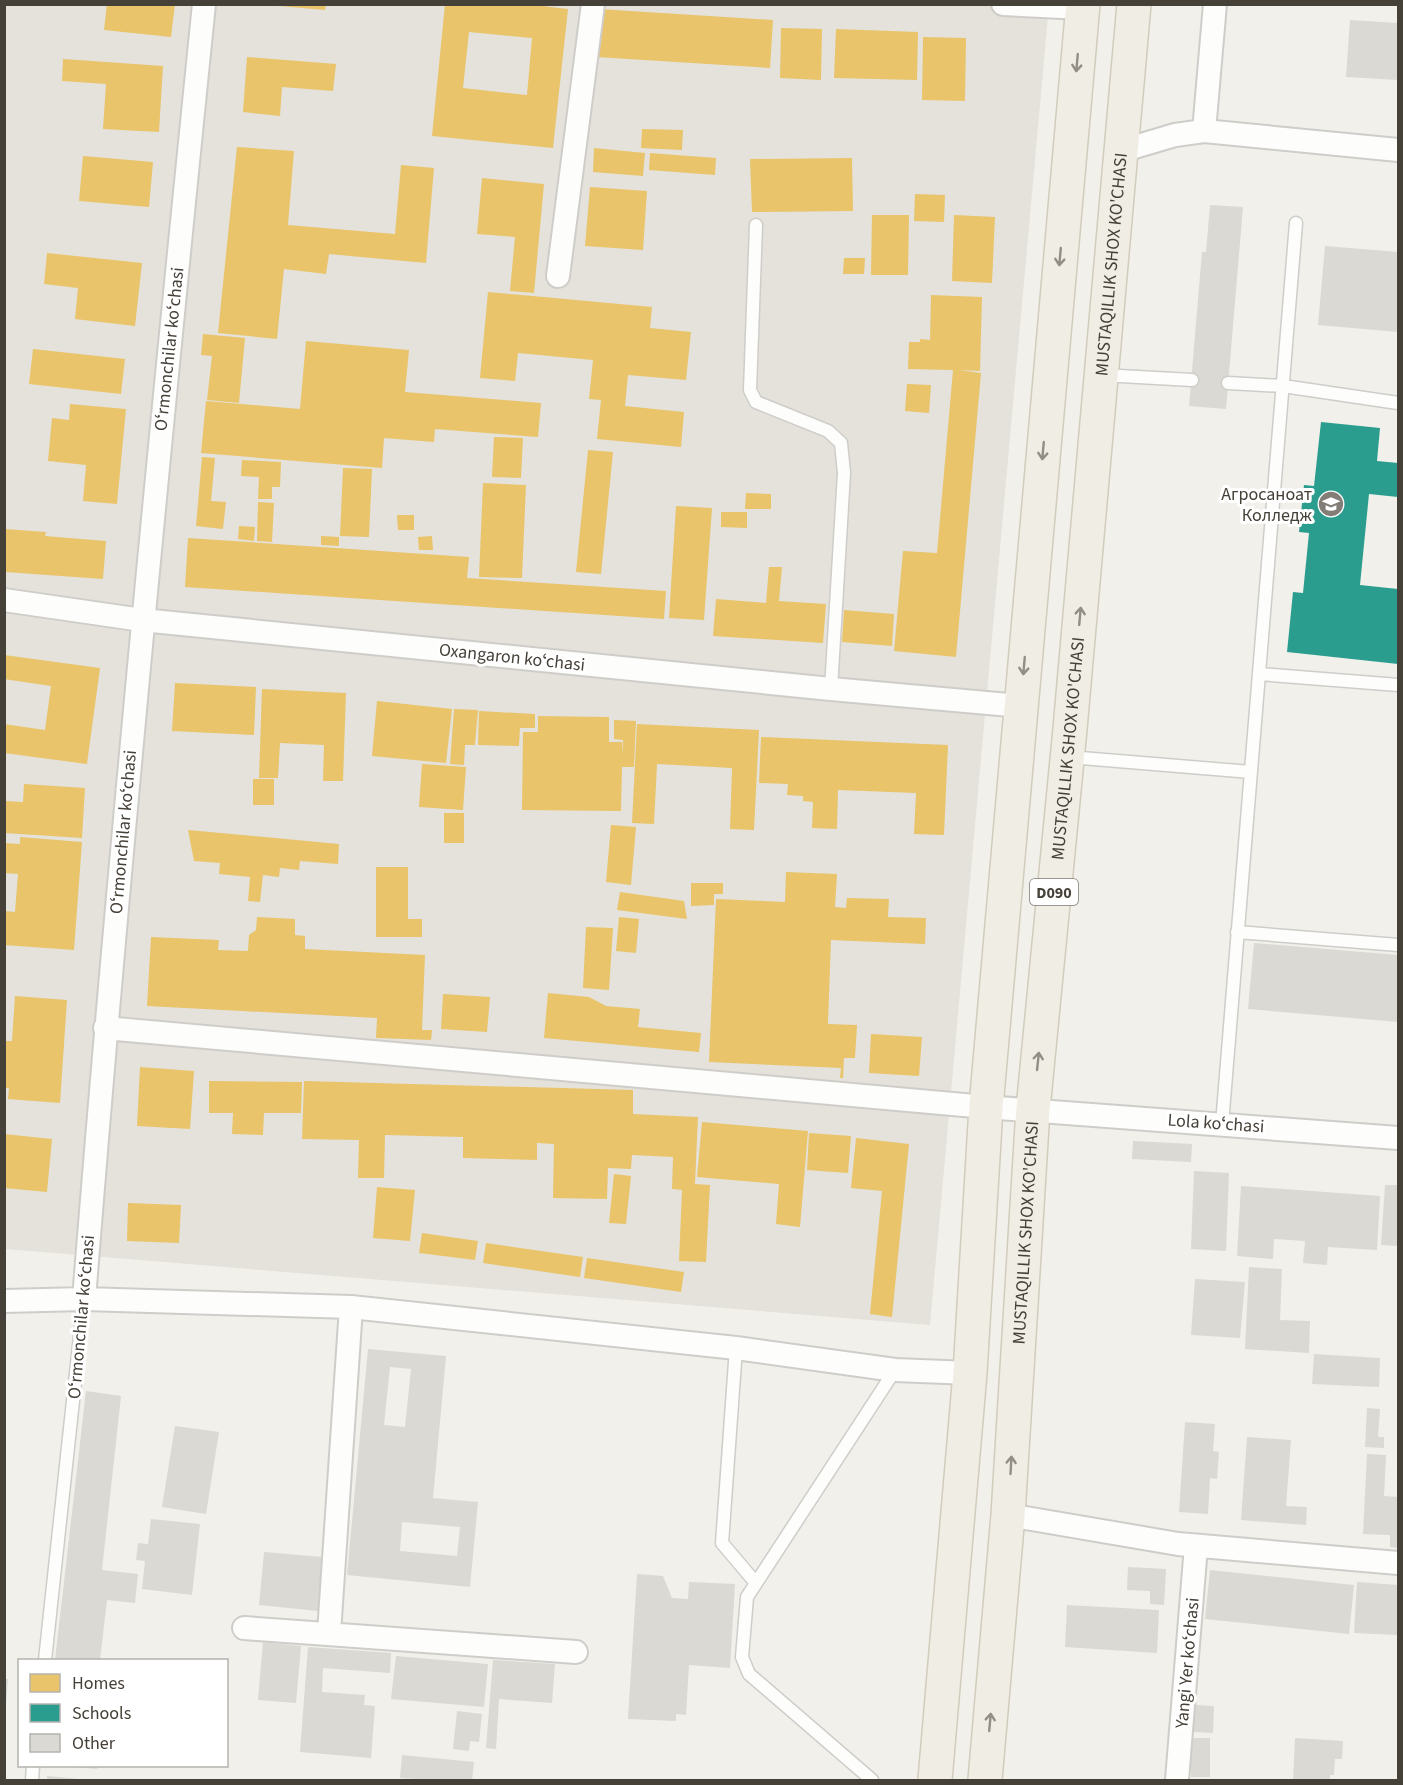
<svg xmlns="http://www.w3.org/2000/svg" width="1403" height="1785" font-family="'Source Sans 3',sans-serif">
	<rect width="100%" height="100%" fill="#f1f0eb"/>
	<path fill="#e4e2da" d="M4,5H1049L930,1325L5,1249Z"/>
	<path fill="#e9c46a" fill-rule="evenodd" d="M107,4H175L171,37L104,30Z
		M279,4H326L325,10L279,6Z
		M445,4H526L568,9L553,148L432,136ZM469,32L532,38L527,95L463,88Z
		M599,9L773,20L770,68L596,57Z
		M781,28L822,29L821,80L780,78Z
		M836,29L918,32L917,80L834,78Z
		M923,37L966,38L965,101L922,100Z
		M247,57L336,64L333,91L282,87L280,116L243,112Z
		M63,59L163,66L159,132L103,129L106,84L62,81Z
		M642,129L683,130L682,150L641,148Z
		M237,147L294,151L288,225L395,234L401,165L434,168L426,263L329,254L326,274L284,269L277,339L218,333Z
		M594,148L645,153L643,176L593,172Z
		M650,153L716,158L715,175L649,170Z
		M83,156L153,162L149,207L79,201Z
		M852,158L853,211L752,212L750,159Z
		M482,178L544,184L534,293L510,291L515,237L477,234Z
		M590,187L647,191L643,250L585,246Z
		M915,194L945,195L944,222L914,221Z
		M872,215H909L908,275H871Z
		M954,215L995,217L992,283L952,281Z
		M47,253L142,263L135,326L75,319L78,288L44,284Z
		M844,258H865L864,274H843Z
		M488,292L652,307L650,328L691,332L686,380L628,375L625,406L684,412L681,447L597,439L601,400L589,399L593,360L518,353L515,381L480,378Z
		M931,295L982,297L980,371L959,370L981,373L956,657L894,651L903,551L937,553L953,370L908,369L909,342H920V339L930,340Z
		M203,334L245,338L239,403L207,400L212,356L201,355Z
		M306,341L409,350L405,392L541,403L538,437L435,429L434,442L384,438L382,468L201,453L206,401L300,409Z
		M33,349L125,359L121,394L29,384Z
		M907,384L931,385L929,413L905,411Z
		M70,404L126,409L117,504L83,501L86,465L48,461L52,418L69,420Z
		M494,437L523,438L521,478L492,477Z
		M588,450L613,452L601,574L576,572Z
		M202,457L215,458L211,501L226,502L223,529L196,526Z
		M242,460L281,462L280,487H272V499H258L259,477L241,476Z
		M343,468L372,469L369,537L340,536Z
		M483,483L526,485L522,578L479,577Z
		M746,493L771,494V509H745Z
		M258,502L274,503L272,542L257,541Z
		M676,506L712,508L704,620L669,618Z
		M721,512H747V528L721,527Z
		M397,515H414V530H398Z
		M239,526L255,527L254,541L238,539Z
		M5,529L46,532L45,536L106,541L103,579L5,572Z
		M321,536L339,537V546L321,545Z
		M432,536L433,550H419L418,537Z
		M188,538L469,557L467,578L666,591L664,619L185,587Z
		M769,567H782L779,601L826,604L823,643L713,636L716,599L766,603Z
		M844,610L894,614L892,646L842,642Z
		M4,655L100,668L87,764L4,753V724L45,730L51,686L4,679Z
		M175,683L256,687L254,735L172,731Z
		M262,689L346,693L343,781H323L324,745L280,743L278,778H259Z
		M377,701L452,709L446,763L372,756Z
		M454,709L478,710L475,745H465L464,765L450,764Z
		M479,711L535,714V728H520L519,746L478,745Z
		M538,716L609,717V742H622V756L623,740L614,739V720L636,721L634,767H622L621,811L522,810L523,732H538Z
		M637,724L759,730L754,830L730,829L732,768L657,764L654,824L632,823Z
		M761,737L948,745L944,835L914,834L916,793L838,790L837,829L812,828L813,802L803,801V796L787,795L788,784L759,783Z
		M422,764L466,767L463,810L419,807Z
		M253,779H274V805H253Z
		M24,784L85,788L82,838L4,833V801L23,802Z
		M444,813H464V843H444Z
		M611,825L636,827L631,885L606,882Z
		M188,830L339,844L338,864L300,861L299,870L280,868L279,877L263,875L260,902L248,901L250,877L219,874L220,863L194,861Z
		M20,837L82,842L74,950L4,945V911L15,912L18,874L4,873V843L20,844Z
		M376,867H408V919H422V937H376Z
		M786,872L837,874L835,907L846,908L847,898L889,899L888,917L926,918L925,944L831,940L828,1024L857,1025L855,1058H844L843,1078H840L841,1068L709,1062L716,899L785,902Z
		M691,883H723V894H714V905L691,906Z
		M620,892L684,901L687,919L617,910Z
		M257,917L295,919V935L305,936V949L425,955L422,1030H432L431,1040L376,1038L377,1018L147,1006L151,937L219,940L218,950L248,951L249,935L256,930Z
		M619,917L639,919L636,953L616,951Z
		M586,927L613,928L609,990L583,988Z
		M548,993L589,997L606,1006L640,1009L638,1027L701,1033L699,1052L544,1038Z
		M443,994L490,997L487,1032L441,1029Z
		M15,996L67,1000L60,1103L8,1099L9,1088H4V1041H12Z
		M871,1034L922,1037L919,1076L869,1073Z
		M140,1067L194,1071L190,1129L137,1126Z
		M209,1081L302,1082L301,1113H264L263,1135L232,1134L233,1113H209Z
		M304,1081L633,1090V1114L698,1117L695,1184L710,1185L706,1262L679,1261L682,1190L672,1189L673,1157L632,1155L631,1169L608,1168L607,1199L553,1198L554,1144L537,1143V1160L463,1158V1137L385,1135L384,1178H358L359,1140L302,1139Z
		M702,1122L808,1131L800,1227L776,1224L779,1184L697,1177Z
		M809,1133L851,1136L848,1173L807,1170Z
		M4,1134L52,1139L47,1192L4,1188Z
		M856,1138L909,1144L892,1317L870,1314L882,1191L851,1188Z
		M614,1174L631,1176L626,1224L609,1223Z
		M377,1187L415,1190L410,1241L373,1238Z
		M128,1203L181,1205L179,1243L127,1241Z
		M422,1233L478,1241L475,1260L419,1253Z
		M486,1243L583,1257L580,1277L483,1263Z
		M587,1258L684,1272L681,1292L584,1278Z"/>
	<path fill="#2a9d8f" d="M1321,422L1380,428L1377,461L1398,463V497L1369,494L1360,585L1398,589V664L1287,652L1293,592L1303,593L1309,533L1299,532L1304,485L1314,486Z"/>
	<path fill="#dad9d4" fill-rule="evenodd" d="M1350,20L1398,23V80L1346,77Z
		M1210,205L1243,207L1226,409L1189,406L1202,252H1206Z
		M1325,246L1398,252V332L1318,325Z
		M1254,943L1398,955V1022L1248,1009Z
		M1133,1141L1192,1144L1191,1162L1132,1159Z
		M1194,1171L1229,1173L1226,1251L1191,1249Z
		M1385,1185H1398V1246L1381,1245Z
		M1241,1186L1380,1196L1377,1250L1328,1247L1327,1265L1303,1263L1305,1241L1274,1239L1273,1259L1237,1256Z
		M1249,1267L1282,1269L1280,1320L1310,1321L1309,1353L1245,1349Z
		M1195,1279L1245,1282L1240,1338L1191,1335Z
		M368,1349L446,1356L433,1498L478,1502L470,1587L347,1575ZM390,1367L411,1369L405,1427L384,1425ZM402,1522L460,1527L457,1556L400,1551Z
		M1314,1354L1380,1358L1379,1387L1312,1384Z
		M86,1391L121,1396L102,1570L138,1574L135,1603L107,1600L100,1660H55Z
		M1367,1408L1380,1409L1378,1437H1384V1448L1365,1447Z
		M1185,1422L1215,1424L1213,1451L1219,1452L1217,1479L1210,1478L1208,1514L1179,1512Z
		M175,1426L219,1432L206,1514L162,1507Z
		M1247,1437L1291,1440L1286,1506L1307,1507L1306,1525L1241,1520Z
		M1367,1454L1386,1455L1384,1496L1398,1497V1548L1390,1547V1535L1363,1534Z
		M151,1519L200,1524L192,1595L142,1589L145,1561L136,1560L138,1543L148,1544Z
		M264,1552L323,1557L318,1611L259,1605Z
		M1128,1567L1166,1569L1164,1605L1150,1604V1591L1127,1590Z
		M1210,1570L1354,1585L1349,1634L1205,1619Z
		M637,1574L663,1576L672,1598L688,1599L689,1582L735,1584L730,1668L689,1665L686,1715L676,1714V1721L628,1719Z
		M1357,1582L1398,1585V1635L1354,1633Z
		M1067,1605L1159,1610L1157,1653L1065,1647Z
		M263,1642L301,1646L296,1703L258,1700Z
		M308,1647L391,1653L390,1673L323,1668L322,1692L365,1695L364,1705L375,1706L371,1758L300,1752Z
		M396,1656L488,1664L484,1707L391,1699Z
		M493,1660L555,1664L552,1703L499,1699L496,1749L486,1748Z
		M4,1679H8L6,1704H4Z
		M1195,1705L1214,1706L1213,1733L1193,1732Z
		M457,1711L482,1714L479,1742L470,1741L469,1751L453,1749Z
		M1191,1738H1210V1777H1191Z
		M1295,1738L1343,1741L1342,1759H1335L1334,1775H1330V1780H1293Z
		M402,1755L474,1762L472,1780H433L400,1778Z
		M76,1766H98L97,1769L75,1767Z
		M47,1776L79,1779V1780H47Z"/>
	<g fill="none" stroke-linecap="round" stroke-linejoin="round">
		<g stroke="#cfcdc9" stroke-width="15">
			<path id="lane" d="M756,225L750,390L756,402L828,431L841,443L844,473L831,689
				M1102,375L1192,380
				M1228,383L1283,386L1398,403
				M1259,674L1398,685
				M1069,757L1251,772
				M1237,932L1398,945
				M1222,1124L1296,223
				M736,1348L722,1543L755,1582
				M45,1660L84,1299
				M32,1780L33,1766
				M872,1780L749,1674L742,1657L747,1597L895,1370"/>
		</g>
		<g stroke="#cfcdc9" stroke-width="26">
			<path id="street" d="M1003,4L1082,8
				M1204,131L1398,150
				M1121,151L1175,135L1204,131L1215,4
				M558,276L593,4
				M4,600L142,620L831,689L1021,706
				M105,1028L986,1107L1398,1138
				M84,1299C118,867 160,436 204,4
				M4,1301L84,1299L351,1307L736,1348L895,1370L970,1373
				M1008,1515L1178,1544L1398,1563
				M244,1628L576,1652
				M329,1633L351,1307
				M1177,1780L1196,1546"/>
		</g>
		<g stroke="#d1ccbb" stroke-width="36">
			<g id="primary">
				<path d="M935,1780L970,1373L986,1107L1083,4"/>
				<path id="s1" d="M985,1780L1008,1515L1033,1109L1070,729L1134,4"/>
			</g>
		</g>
		<use href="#lane" stroke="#fdfdfc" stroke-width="12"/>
		<use href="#street" stroke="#fdfdfc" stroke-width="22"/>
		<use href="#primary" stroke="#f0ede5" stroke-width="33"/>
	</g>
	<defs><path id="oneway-shaft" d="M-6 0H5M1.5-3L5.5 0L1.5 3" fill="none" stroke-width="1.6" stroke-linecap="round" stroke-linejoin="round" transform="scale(1.5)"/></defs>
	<g stroke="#928e86">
		<use href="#oneway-shaft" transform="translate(1077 63) rotate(95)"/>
		<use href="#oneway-shaft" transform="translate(1060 257) rotate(95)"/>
		<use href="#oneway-shaft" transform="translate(1043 451) rotate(95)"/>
		<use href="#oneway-shaft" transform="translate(1080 616) rotate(-85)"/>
		<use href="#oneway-shaft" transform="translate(1024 666) rotate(95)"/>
		<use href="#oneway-shaft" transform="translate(1038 1061) rotate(-84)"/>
		<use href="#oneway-shaft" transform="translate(1011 1465) rotate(-87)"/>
		<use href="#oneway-shaft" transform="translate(990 1722) rotate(-85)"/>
	</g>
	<defs>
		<g id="university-disc" transform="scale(1.35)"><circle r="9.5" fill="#827e77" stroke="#fff"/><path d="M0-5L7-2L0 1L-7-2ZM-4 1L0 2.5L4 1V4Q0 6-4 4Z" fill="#fff"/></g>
	</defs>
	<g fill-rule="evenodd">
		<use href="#university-disc" x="1331" y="504"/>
	</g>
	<g text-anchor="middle" stroke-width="6" stroke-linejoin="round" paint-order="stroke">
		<rect fill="#fff" stroke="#7e7a74" stroke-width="1.5" x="1030" y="879" width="48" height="26" rx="4.5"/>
		<g font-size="16" font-weight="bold" fill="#464138">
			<text x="1054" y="898">D090</text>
		</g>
		<g font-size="18" fill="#464138" stroke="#fff">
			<text dy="6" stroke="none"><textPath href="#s1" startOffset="1521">MUSTAQILLIK SHOX KO'CHASI</textPath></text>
			<text transform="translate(169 349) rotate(-84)" y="6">Oʻrmonchilar koʻchasi</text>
			<text transform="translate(512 657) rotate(6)" y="6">Oxangaron koʻchasi</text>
			<text dy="6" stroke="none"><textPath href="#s1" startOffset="1035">MUSTAQILLIK SHOX KO'CHASI</textPath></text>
			<text transform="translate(123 832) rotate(-85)" y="6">Oʻrmonchilar koʻchasi</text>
			<text transform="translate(1216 1123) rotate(4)" y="6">Lola koʻchasi</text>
			<text dy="6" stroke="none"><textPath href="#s1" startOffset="549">MUSTAQILLIK SHOX KO'CHASI</textPath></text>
			<text transform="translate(81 1317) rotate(-85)" y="6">Oʻrmonchilar koʻchasi</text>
			<text transform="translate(1187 1663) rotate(-85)" y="6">Yangi Yer koʻchasi</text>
		</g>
		<g font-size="18" fill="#464138" stroke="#fff" text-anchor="end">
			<text x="1312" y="500">Агросаноат<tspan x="1312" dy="21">Колледж</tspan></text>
		</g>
	</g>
	<rect width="1403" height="1785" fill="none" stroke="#464138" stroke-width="12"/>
	<rect x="18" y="1659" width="210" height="108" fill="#ffffff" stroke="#b5b3af" stroke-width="1.5"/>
	<rect x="30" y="1674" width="30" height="18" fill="#e9c46a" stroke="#b5b3af" stroke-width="1.5"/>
	<text x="72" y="1689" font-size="18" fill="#464138">Homes</text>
	<rect x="30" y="1704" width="30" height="18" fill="#2a9d8f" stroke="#b5b3af" stroke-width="1.5"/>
	<text x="72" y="1719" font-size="18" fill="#464138">Schools</text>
	<rect x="30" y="1734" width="30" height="18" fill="#dad9d4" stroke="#b5b3af" stroke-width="1.5"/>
	<text x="72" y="1749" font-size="18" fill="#464138">Other</text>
</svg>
